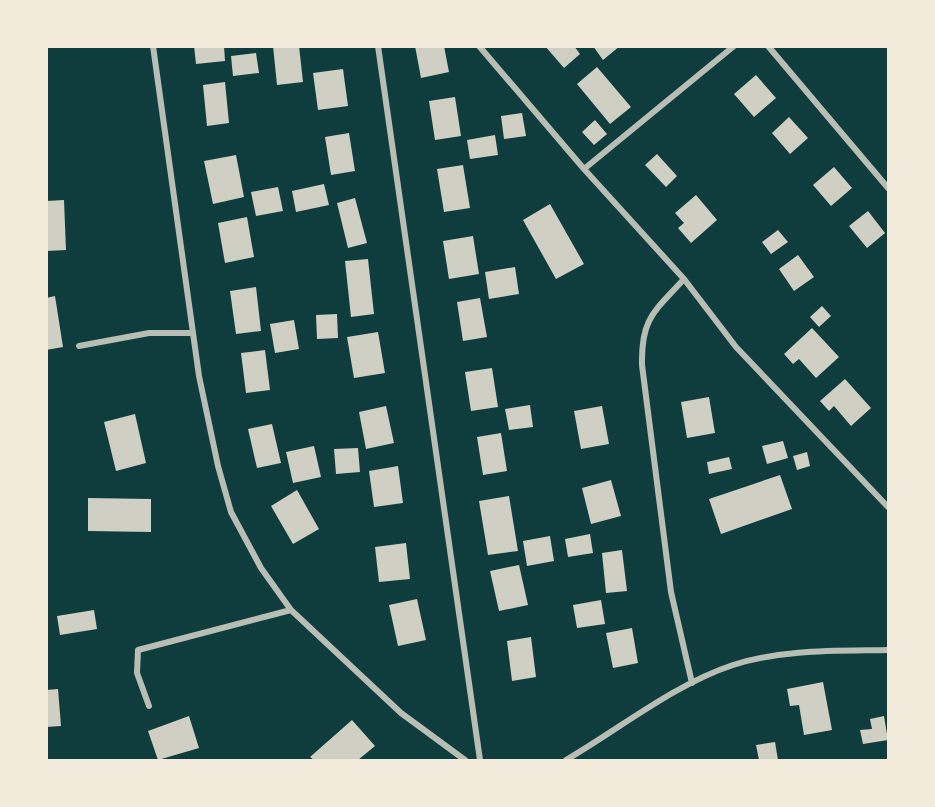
<svg xmlns="http://www.w3.org/2000/svg" width="935" height="807" font-family="'Golos Text',sans-serif">
	<rect width="100%" height="100%" fill="#0f3d3e"/>
	<path fill="#cfcfc3" d="M194,46H224L225,61L196,64Z
		M273,46H299L303,82L277,85Z
		M415,46H444L449,72L421,78Z
		M545,46H574L580,54L564,68Z
		M593,46H620L603,60Z
		M256,53L259,73L233,76L231,56Z
		M597,67L631,107L610,124L577,84Z
		M343,69L348,106L318,110L313,73Z
		M756,75L776,98L754,117L734,94Z
		M225,82L229,123L207,126L203,85Z
		M455,97L461,136L435,140L429,101Z
		M522,113L526,136L504,139L501,116Z
		M789,117L808,138L790,154L772,133Z
		M595,120L607,134L594,145L582,132Z
		M349,133L355,171L331,175L325,137Z
		M495,135L498,155L470,159L467,140Z
		M657,154L677,176L666,187L645,165Z
		M236,155L244,197L213,204L204,161Z
		M463,165L470,208L444,212L437,169Z
		M834,167L852,188L831,206L813,185Z
		M324,184L329,205L296,212L292,191Z
		M278,187L283,211L256,216L251,192Z
		M696,195L717,220L691,243L678,228L684,223L675,213Z
		M355,198L367,243L348,248L337,203Z
		M64,200L66,250L46,251V201Z
		M550,204L584,264L556,279L523,220Z
		M868,211L885,233L867,248L849,226Z
		M247,217L254,257L225,263L218,223Z
		M778,230L788,242L771,254L762,242Z
		M473,236L479,274L449,279L443,241Z
		M798,255L814,277L794,291L779,269Z
		M368,259L374,314L351,317L345,261Z
		M515,267L519,294L489,299L485,272Z
		M256,287L261,331L236,334L230,291Z
		M55,296L63,347L46,350V298Z
		M480,298L487,337L463,341L457,302Z
		M822,306L831,316L819,327L810,317Z
		M337,314L338,338L317,339L316,315Z
		M294,320L299,349L275,353L270,324Z
		M812,328L839,357L816,378L799,359L793,364L784,354Z
		M378,332L385,373L354,378L347,337Z
		M265,350L270,390L246,393L241,353Z
		M492,368L498,407L471,411L465,372Z
		M845,379L871,408L851,426L834,406L829,411L820,401Z
		M709,397L715,433L687,438L681,402Z
		M530,405L533,427L509,430L505,409Z
		M386,406L394,443L366,449L359,412Z
		M602,406L609,444L581,449L574,411Z
		M135,414L146,463L116,471L104,422Z
		M272,424L281,463L257,468L248,429Z
		M501,433L507,471L483,475L477,437Z
		M783,441L788,458L767,464L762,446Z
		M314,446L321,477L293,483L286,452Z
		M358,448L360,472L336,474L334,449Z
		M807,452L810,466L797,470L793,456Z
		M729,457L732,469L709,474L707,462Z
		M398,466L403,503L374,507L369,471Z
		M780,475L792,509L721,534L709,499Z
		M611,480L621,516L591,524L582,488Z
		M297,490L319,529L293,544L271,506Z
		M509,496L518,551L488,555L479,501Z
		M88,498L151,499V532L88,531Z
		M590,534L593,553L568,557L565,539Z
		M550,536L554,561L527,566L523,541Z
		M406,543L410,579L379,582L375,547Z
		M622,550L627,591L606,593L602,553Z
		M519,565L528,605L499,611L490,571Z
		M417,599L426,640L398,646L389,605Z
		M601,600L605,624L577,628L573,605Z
		M94,610L97,629L60,635L57,616Z
		M632,628L638,663L613,668L606,633Z
		M531,637L536,677L512,681L507,641Z
		M823,682L832,730L804,735L799,705L790,706L787,689Z
		M58,689L61,726L46,727V690Z
		M189,716L199,748L158,760L148,731Z
		M884,716L888,740L863,744L860,730L872,729L870,719Z
		M352,720L375,746L358,760H314L310,757Z
		M775,742L778,760H759L756,745Z"/>
	<g fill="none" stroke-linecap="round" stroke-linejoin="round">
		<path stroke="#b8beb3" stroke-width="6" d="M153,46L199,376L218,466L231,512L261,568L291,610L401,713L465,760
			M378,46L480,760
			M479,46L584,169L684,279L736,347L888,507
			M768,46L888,188
			M584,169L734,46
			M684,279C654,312 641,318 642,365L671,592L692,683
			M79,346L149,333H193
			M149,706L137,673L138,650L291,610
			M566,760C619,729 675,684 733,665C783,649 837,651 888,650"/>
	</g>
	<rect width="935" height="807" fill="none" stroke="#f1e9da" stroke-width="96"/>
</svg>
